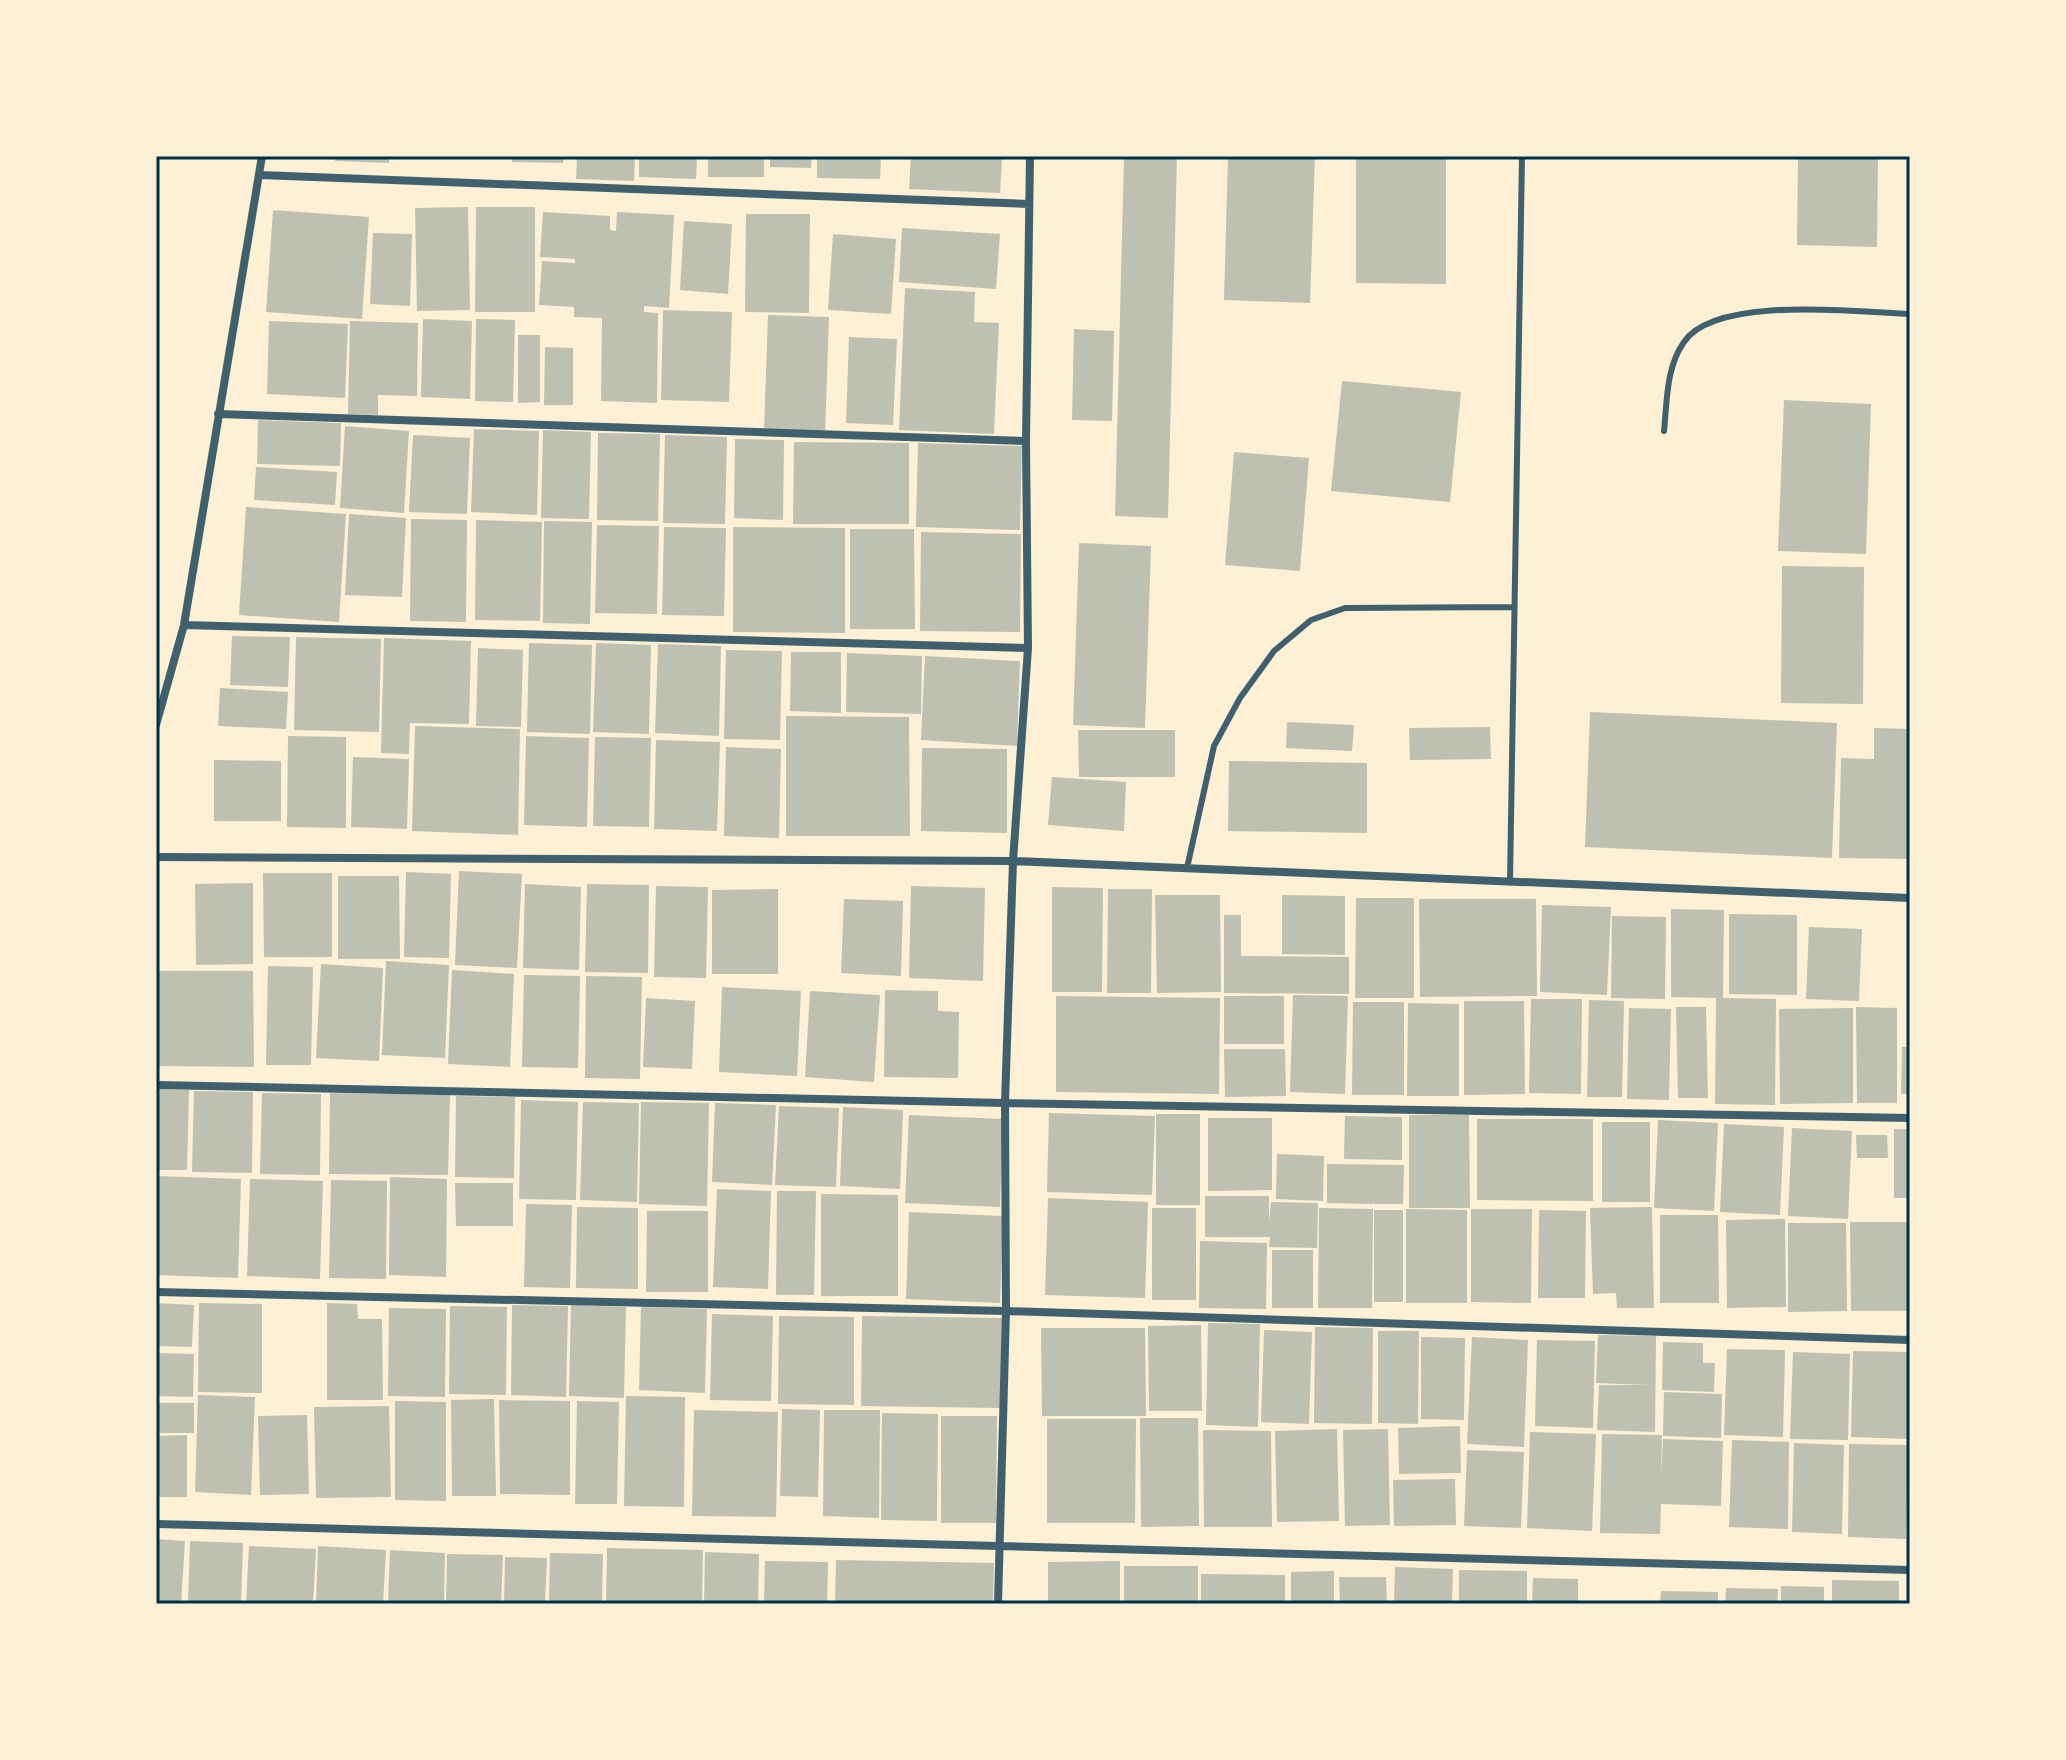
<svg xmlns="http://www.w3.org/2000/svg" width="2066" height="1760" font-family="'Space Grotesk',sans-serif">
	<rect width="100%" height="100%" fill="#fdf0d5"/>
	<path fill="#bec0b2" d="M335,156H390L389,163L335,161Z
		M512,156H564L563,163L512,162Z
		M577,156H635L634,181L576,179Z
		M639,156H697L696,179L639,177Z
		M708,156H764V177H708Z
		M770,156H812L811,168L770,167Z
		M817,156H881L880,179L817,178Z
		M911,156L1002,159L1000,193L909,189Z
		M1124,156H1177L1168,518L1115,516Z
		M1228,156H1315L1310,303L1224,300Z
		M1356,156H1446V284L1356,283Z
		M1798,156H1878L1877,247L1797,245Z
		M468,207L470,310L417,311L415,208Z
		M476,207H535V312H475Z
		M273,210L369,217L362,319L266,312Z
		M543,212L610,216V230L616,231L617,212L674,215L669,308L644,306V312L658,313L657,403L601,401L602,318L574,317V307L539,305L542,261L575,263V259L540,257Z
		M746,214H810L809,313L745,312Z
		M684,221L732,224L728,294L680,290Z
		M902,228L1000,234L996,289L899,282Z
		M373,233L412,234L410,306L370,304Z
		M833,234L896,239L891,314L828,310Z
		M905,288L975,292L974,322L999,323L994,434L899,430Z
		M663,310L732,312L729,402L661,400Z
		M768,315L829,317L825,433L764,431Z
		M423,319L472,321L470,399L421,397Z
		M476,319L515,320L513,402L475,401Z
		M269,321L348,324L345,398L267,394Z
		M350,321L418,323L417,396L378,395V415L348,414Z
		M1074,329L1114,331L1112,421L1072,420Z
		M518,335H540V402L518,403Z
		M849,337L897,339L893,425L846,423Z
		M545,347L573,348V405H544Z
		M1342,381L1461,392L1450,502L1331,491Z
		M1784,400L1871,404L1866,554L1778,551Z
		M258,420L341,423L340,466L257,464Z
		M345,426L409,431L404,513L340,508Z
		M474,429L539,431L537,515L471,512Z
		M543,430L591,432L589,519L541,518Z
		M598,433L660,434L658,521L597,520Z
		M413,435L470,438L467,514L409,512Z
		M665,435L727,437L725,524L663,523Z
		M735,439L784,440L783,520L734,518Z
		M794,442L909,443V524H793Z
		M918,443L1022,446L1020,530L916,527Z
		M1234,452L1309,458L1300,571L1225,565Z
		M256,467L337,472L335,505L254,500Z
		M246,507L346,514L339,622L239,615Z
		M349,514L406,518L402,597L345,595Z
		M411,519L467,520L466,622L410,621Z
		M476,520L542,522L540,621L475,620Z
		M544,521L592,522L590,624L543,623Z
		M597,525L659,526L657,614L595,613Z
		M664,527L726,528L724,616L662,615Z
		M733,527L845,528V633L733,632Z
		M850,529H914L915,629H850Z
		M921,532L1021,534L1020,632L920,631Z
		M1079,543L1151,546L1145,728L1073,725Z
		M1782,566L1864,567L1863,704L1781,703Z
		M232,636L290,637L288,687L230,685Z
		M296,637L381,639L379,732L294,730Z
		M384,638L471,641L469,724L410,723L409,754L381,753Z
		M529,643L592,645L590,734L527,732Z
		M596,643L651,645L649,734L593,732Z
		M658,644L721,646L719,736L655,733Z
		M478,648L523,650L521,727L476,726Z
		M726,650L782,651L780,740L724,739Z
		M791,652H841V713L790,711Z
		M847,653L922,656L921,714L846,712Z
		M925,656L1020,661L1017,746L921,740Z
		M220,688L288,692L286,729L218,726Z
		M1590,712L1837,723L1832,858L1585,847Z
		M786,716L909,717L910,836H786Z
		M1287,722L1354,725L1352,751L1286,748Z
		M415,726L520,729L518,835L412,831Z
		M1490,727L1491,759L1410,760L1409,728Z
		M1874,728L1910,729V859L1839,858L1841,758L1874,759Z
		M1078,730H1175V777H1079Z
		M288,736L346,737V828L287,827Z
		M526,736L589,738L587,827L524,825Z
		M595,737L651,738L649,827L593,826Z
		M656,740L720,742L717,831L654,829Z
		M726,747L781,749L779,838L724,836Z
		M922,748L1007,749V833L921,831Z
		M353,757L409,759L407,829L351,827Z
		M214,760L281,761V821H214Z
		M1229,761L1367,763V833L1228,831Z
		M1052,777L1126,782L1124,831L1048,825Z
		M459,871L522,874L517,968L455,965Z
		M406,872L451,874L449,958L404,957Z
		M263,873H332V957H264Z
		M338,876H399L400,959H338Z
		M253,883V964L196,965L195,884Z
		M525,884L581,887L579,970L523,968Z
		M587,884L649,885L648,973L585,972Z
		M656,886L708,887L706,978L654,977Z
		M911,886L985,888L983,981L909,978Z
		M1052,887L1103,888L1102,992H1052Z
		M778,889V974H712V890Z
		M1108,889H1152L1151,993H1107Z
		M1155,895H1220L1221,992L1157,993Z
		M1282,895L1345,896V955L1282,954Z
		M1356,898H1414V998H1355Z
		M844,899L903,901L901,976L841,973Z
		M1419,899H1536L1537,996L1420,997Z
		M1542,905L1611,907L1607,995L1540,992Z
		M1671,909L1724,910L1723,998L1776,999L1775,1105L1715,1104L1716,998L1671,997Z
		M1729,914L1797,915V995L1729,994Z
		M1224,915H1241V956L1349,957V994L1224,993Z
		M1612,916L1666,917L1665,999L1611,998Z
		M1809,927L1862,929L1859,1001L1806,999Z
		M386,961L449,965L445,1058L382,1055Z
		M321,964L383,968L379,1061L316,1058Z
		M268,966L313,967L311,1065H266Z
		M452,970L514,974L510,1067L448,1064Z
		M156,971H253L254,1067L156,1066Z
		M524,975L580,976L578,1068L522,1067Z
		M586,976L642,977L640,1079L585,1078Z
		M722,987L801,991L797,1076L719,1072Z
		M885,990L938,991V1011L959,1012L958,1078L884,1077Z
		M810,991L880,995L874,1082L805,1077Z
		M1293,995L1348,996L1345,1094L1290,1092Z
		M1056,996L1220,998L1219,1094L1056,1092Z
		M1224,996H1284V1044H1224Z
		M646,998L695,1001L692,1069L643,1067Z
		M1531,999H1582L1581,1094L1529,1093Z
		M1589,1000L1624,1001L1622,1097H1587Z
		M1464,1001H1524L1525,1094L1464,1095Z
		M1353,1002H1404V1095H1352Z
		M1408,1003L1459,1004V1096H1407Z
		M1676,1007H1706L1708,1098H1678Z
		M1856,1007L1897,1008V1103H1857Z
		M1629,1008L1671,1009L1669,1100L1627,1099Z
		M1853,1008V1103L1780,1104L1779,1009Z
		M1902,1047H1910V1094H1901Z
		M1224,1049H1285L1286,1096L1225,1097Z
		M156,1089L189,1090L187,1170H156Z
		M194,1091L253,1092L252,1173L192,1172Z
		M262,1093L321,1094L320,1175L260,1174Z
		M330,1093L450,1095L448,1175L329,1174Z
		M456,1096L515,1097L514,1178L455,1177Z
		M521,1100L578,1102L576,1200L519,1199Z
		M583,1102L639,1103L637,1202L580,1200Z
		M641,1102L709,1103L707,1206L639,1204Z
		M715,1103L776,1105L772,1185L712,1182Z
		M779,1106L839,1108L836,1187L775,1185Z
		M843,1107L903,1110L900,1189L840,1186Z
		M1049,1113L1155,1116L1152,1195L1047,1192Z
		M1156,1114H1200V1205H1156Z
		M909,1115L1003,1119L1000,1207L905,1203Z
		M1409,1115H1469L1470,1208H1409Z
		M1345,1116L1402,1117V1160L1344,1159Z
		M1208,1118H1272V1190L1208,1191Z
		M1477,1119H1593V1201L1477,1200Z
		M1658,1120L1718,1123L1714,1211L1654,1208Z
		M1602,1122H1650V1202H1602Z
		M1724,1124L1784,1127L1780,1215L1720,1212Z
		M1792,1128L1852,1131L1848,1219L1788,1216Z
		M1894,1129H1910V1198H1894Z
		M1856,1135H1887L1888,1158H1857Z
		M1277,1154L1324,1156L1323,1201L1276,1199Z
		M1327,1164L1404,1165L1403,1204H1374V1201L1373,1204L1327,1203Z
		M156,1176L241,1179L238,1278L156,1275Z
		M390,1177L447,1179L446,1277L389,1275Z
		M250,1179L323,1181L320,1279L247,1276Z
		M331,1180L387,1181L386,1279L329,1278Z
		M455,1183H513V1226H456Z
		M717,1189L771,1191L768,1289L713,1287Z
		M777,1191H816L814,1295H776Z
		M821,1194L898,1195V1296H821Z
		M1205,1196H1269V1221L1271,1202L1318,1203L1317,1248L1269,1247L1270,1237H1205Z
		M1048,1198L1148,1202L1145,1298L1045,1295Z
		M526,1204L572,1205L570,1288L524,1287Z
		M577,1207L638,1208V1289L576,1288Z
		M1652,1207L1654,1308H1617L1616,1293L1593,1294L1590,1208Z
		M1152,1208H1196V1300H1152Z
		M1319,1208L1373,1209L1372,1308H1318Z
		M1406,1209L1467,1210V1303H1406Z
		M1471,1209H1532L1531,1303L1471,1302Z
		M1374,1210H1403V1302H1374Z
		M1539,1210L1586,1211L1585,1298H1538Z
		M647,1211H708V1292H646Z
		M909,1212L1003,1216L1000,1303L906,1299Z
		M1660,1215H1718L1719,1303H1660Z
		M1785,1219L1786,1307L1727,1308L1726,1220Z
		M1850,1222H1908L1909,1311H1851Z
		M1788,1223H1846L1847,1311L1788,1312Z
		M1200,1241L1267,1243L1266,1309L1199,1308Z
		M1272,1250H1313V1308H1272Z
		M156,1303L194,1305L192,1347L156,1346Z
		M199,1303L262,1304V1393L198,1392Z
		M327,1303L357,1304L358,1319H382L383,1400H327Z
		M512,1305L568,1306L566,1397L511,1395Z
		M571,1305L626,1307L624,1398L569,1396Z
		M450,1306L507,1307L506,1395L449,1394Z
		M641,1307L707,1309L705,1393L639,1390Z
		M389,1308L446,1309L445,1397L388,1396Z
		M712,1314L773,1316L771,1401L710,1400Z
		M779,1316L854,1317V1405L778,1404Z
		M862,1316L1002,1318L1001,1408L861,1406Z
		M1208,1323L1260,1324L1258,1427L1206,1425Z
		M1201,1325L1202,1411H1149L1148,1326Z
		M1315,1327L1373,1328L1372,1424L1314,1423Z
		M1041,1328H1145L1146,1416H1042Z
		M1264,1330L1312,1332L1309,1424L1261,1422Z
		M1378,1331H1419L1418,1424L1378,1423Z
		M1598,1335L1656,1336L1655,1432L1597,1430L1599,1385H1648L1596,1383Z
		M1421,1337L1465,1338L1464,1420L1421,1419Z
		M1472,1337L1528,1340L1524,1447L1467,1444Z
		M1537,1340L1595,1341L1593,1428L1535,1426Z
		M1663,1342L1703,1343V1363H1715L1714,1392L1662,1390Z
		M1727,1349L1785,1350L1783,1437L1724,1435Z
		M1853,1351L1910,1352L1909,1439L1851,1437Z
		M1793,1352L1850,1354L1848,1440L1790,1439Z
		M156,1353L194,1354L193,1397L156,1396Z
		M1664,1392L1722,1394L1721,1438L1663,1436Z
		M198,1395L255,1397L251,1495L195,1492Z
		M626,1396L685,1397L684,1507L624,1506Z
		M494,1399L496,1496H452L451,1400Z
		M499,1400L570,1401V1495L500,1494Z
		M395,1401L446,1402V1501L395,1500Z
		M577,1401L619,1402L617,1504H575Z
		M156,1403H194V1433H156Z
		M389,1406L391,1497L316,1498L314,1407Z
		M782,1409L820,1410L818,1497L780,1496Z
		M694,1410L778,1412L776,1517L692,1516Z
		M824,1410H880L879,1518L823,1516Z
		M882,1413L938,1414L937,1521L881,1520Z
		M307,1415L309,1494L260,1495L258,1416Z
		M941,1416H997L996,1523H941Z
		M1140,1418H1198L1199,1526L1141,1527Z
		M1047,1419H1136L1135,1523H1047Z
		M1460,1426L1461,1473L1399,1474L1398,1428Z
		M1337,1429L1339,1521L1277,1522L1275,1431Z
		M1388,1429L1390,1525L1345,1526L1343,1430Z
		M1203,1430L1271,1431L1272,1527H1204Z
		M1530,1432L1596,1434L1592,1531L1527,1528Z
		M1602,1434L1662,1435L1661,1478L1663,1439L1723,1441L1721,1506L1661,1504L1660,1534L1600,1533Z
		M187,1435V1497H156V1436Z
		M1732,1440L1789,1442L1788,1529L1729,1527Z
		M1794,1443L1844,1445L1842,1534L1792,1532Z
		M1849,1444L1908,1445L1906,1539L1848,1537Z
		M1467,1450L1524,1452L1521,1528L1464,1526Z
		M1455,1479L1456,1525L1394,1526L1393,1480Z
		M156,1539L185,1541L181,1604H156Z
		M190,1541L243,1543L241,1604H188Z
		M249,1546L316,1549L313,1604H246Z
		M318,1546L386,1550L383,1604H316Z
		M607,1548L703,1550L702,1604H606Z
		M390,1550L445,1553L444,1604H388Z
		M705,1552L759,1554L758,1604H704Z
		M550,1553L603,1554L602,1604H549Z
		M447,1554L503,1555L501,1604H446Z
		M505,1557L547,1558L545,1604H504Z
		M836,1560L994,1563L993,1604H835Z
		M765,1561L828,1562L827,1604H764Z
		M1120,1561V1604H1048V1562Z
		M1124,1566H1198V1604H1124Z
		M1395,1567L1453,1569L1452,1604H1394Z
		M1459,1570L1527,1571V1604H1459Z
		M1334,1571V1604H1291V1572Z
		M1201,1574L1285,1575V1604H1201Z
		M1339,1577H1386L1387,1604H1340Z
		M1533,1578L1578,1579V1604H1532Z
		M1832,1580L1899,1581V1604H1832Z
		M1781,1586L1824,1587V1604H1781Z
		M1726,1588L1778,1589L1777,1604H1725Z
		M1661,1591L1718,1592V1604H1660Z"/>
	<g fill="none" stroke-linecap="round" stroke-linejoin="round">
		<path stroke="#3f606c" stroke-width="6" d="M1664,431C1667,402 1666,367 1684,342C1716,295 1858,312 1910,314
			M1187,868L1214,746L1240,698L1274,651L1311,620L1345,608L1513,607
			M1510,881L1522,156"/>
		<path stroke="#3f606c" stroke-width="8" d="M260,175L1029,204
			M218,414L1026,441
			M184,625L1028,648
			M156,725L184,625L262,156
			M156,857L1013,861L1910,898
			M156,1085L1005,1103L1910,1118
			M156,1292L1006,1311L1910,1340
			M156,1524L1910,1570
			M998,1604L1006,1311L1005,1103L1013,861L1028,648L1026,441L1030,156"/>
	</g>
	<rect width="2066" height="1760" fill="none" stroke="#fdf0d5" stroke-width="316"/>
	<rect x="158" y="158" width="1750" height="1444" fill="none" stroke="#003049" stroke-width="3"/>
</svg>
